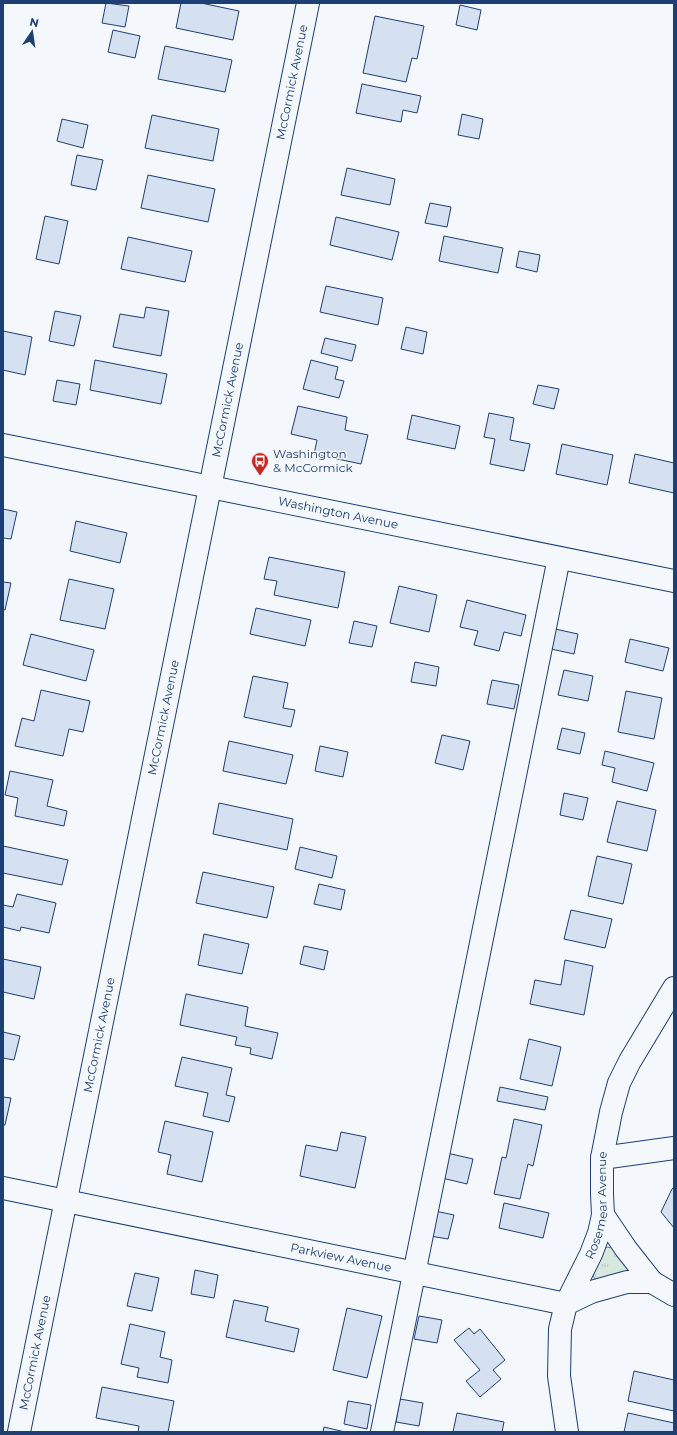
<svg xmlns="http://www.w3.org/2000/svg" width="677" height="1435" font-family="Montserrat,sans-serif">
	<defs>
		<pattern id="grass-tufts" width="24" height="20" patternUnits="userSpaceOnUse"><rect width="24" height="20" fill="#d7e8df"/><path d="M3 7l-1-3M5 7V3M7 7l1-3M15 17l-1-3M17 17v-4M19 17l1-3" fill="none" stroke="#b8c8c3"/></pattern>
	</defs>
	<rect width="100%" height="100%" fill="#f4f7fb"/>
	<path fill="url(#grass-tufts)" stroke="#687fa3" d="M607,1247L612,1248L629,1269L628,1273L598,1281L595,1279L593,1276C594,1267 599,1253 607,1247Z"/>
	<path fill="#d5e0f0" stroke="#1d3f73" d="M106,3L129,6L125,27L102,23Z
		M181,3H201L239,11L233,40L176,28Z
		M460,5L481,10L477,30L456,25Z
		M375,16L424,26L417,59L412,58L406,82L363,73Z
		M113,30L140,36L135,58L108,52Z
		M165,46L232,60L225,92L158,79Z
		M362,84L421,96L417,113L403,110L401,122L356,113Z
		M462,114L483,119L479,139L458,135Z
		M152,115L219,129L213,161L145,148Z
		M62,119L88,125L83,148L57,141Z
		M77,155L103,160L96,190L71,185Z
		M347,168L395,179L390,205L341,195Z
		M148,175L215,189L208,222L141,208Z
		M430,203L451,207L447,227L425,223Z
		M45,216L68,221L59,264L36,259Z
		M336,217L399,232L392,260L330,245Z
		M444,236L503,248L498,273L439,261Z
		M128,237L192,251L185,282L121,269Z
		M519,251L540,255L537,272L516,267Z
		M326,286L383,298L378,325L320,312Z
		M146,307L169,311L161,356L113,347L120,314L144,318Z
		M55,311L81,316L74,346L49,341Z
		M406,327L427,332L423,354L401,349Z
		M3,331L32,337L25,375L3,370Z
		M325,338L356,345L352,361L321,353Z
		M95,360L167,374L161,404L90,390Z
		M311,360L338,367L335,379L344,381L339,398L303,389Z
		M57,380L80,384L76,405L53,401Z
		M538,385L559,389L554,409L533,404Z
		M298,406L347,417L345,430L368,435L361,464L314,454L317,440L291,434Z
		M489,413L514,418L510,440L530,444L524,471L490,464L495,439L484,437Z
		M412,415L460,426L455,449L407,439Z
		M562,444L613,455L607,485L556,474Z
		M635,454L674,463V493L629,483Z
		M3,509L17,512L11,539L3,538Z
		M76,521L127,533L120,563L70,551Z
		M269,557L345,572L338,608L274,595L277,581L264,579Z
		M69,579L114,589L105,629L60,620Z
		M3,582L11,583L5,610L3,609Z
		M399,586L437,595L429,632L390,623Z
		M467,600L526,615L521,636L504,632L499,651L474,645L478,631L460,627Z
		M256,608L311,620L305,646L250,634Z
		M354,621L377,626L372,647L349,643Z
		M555,629L578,634L574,654L551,649Z
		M31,634L94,650L86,681L23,665Z
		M630,639L669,648L663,671L625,662Z
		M415,662L439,667L436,686L411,682Z
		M564,670L593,676L588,701L558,695Z
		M253,676L288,683L283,708L295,710L291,727L244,717Z
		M492,680L519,685L514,709L487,704Z
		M41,690L90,701L83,732L69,729L63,756L15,746L22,718L34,721Z
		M626,691L662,698L654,739L618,732Z
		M562,728L585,733L580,754L557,749Z
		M442,735L470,741L463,770L435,763Z
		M229,741L293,755L286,784L223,771Z
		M320,746L348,752L343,777L315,771Z
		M605,751L654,763L647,791L612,782L615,768L602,765Z
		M10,771L53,780L47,806L67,811L64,826L15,816L18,798L5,795Z
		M564,793L588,798L583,820L560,815Z
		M617,801L656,810L647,851L607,842Z
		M219,803L293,819L287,850L213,834Z
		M3,846L68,860L62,885L3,873Z
		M300,847L337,856L332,878L295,869Z
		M597,856L632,864L623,904L588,896Z
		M203,872L274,887L267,918L196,903Z
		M319,884L345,890L341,910L314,904Z
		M17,894L56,903L49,933L21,927L20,931L3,927V905L13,907Z
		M571,910L612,919L605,948L564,939Z
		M204,934L249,944L242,974L198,965Z
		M304,946L328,951L324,970L300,964Z
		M3,959L41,967L34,999L3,992Z
		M565,960L593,966L584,1015L530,1004L535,980L561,985Z
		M186,994L248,1007L245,1026L278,1033L272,1059L250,1054L251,1048L235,1045L237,1037L180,1025Z
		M3,1032L20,1036L14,1060L3,1058Z
		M529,1039L561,1047L552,1086L520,1079Z
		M182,1057L232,1068L226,1095L235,1097L229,1122L203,1116L208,1093L175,1086Z
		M500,1087L548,1097L545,1110L497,1101Z
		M3,1097L11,1098L5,1125H3Z
		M514,1119L542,1125L533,1166L528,1164L520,1199L494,1194L502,1157L506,1158Z
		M165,1121L213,1132L202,1182L167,1174L171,1155L158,1152Z
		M341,1132L366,1137L355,1188L300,1176L306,1145L337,1151Z
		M447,1153L473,1159L467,1184L442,1178Z
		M674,1187V1228L661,1212L672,1189Z
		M504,1203L549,1213L543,1238L499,1228Z
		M435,1211L454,1215L448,1239L430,1236Z
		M195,1270L218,1275L214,1298L191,1294Z
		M135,1273L159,1278L152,1311L127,1306Z
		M234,1300L268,1307L265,1321L299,1329L294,1352L226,1337Z
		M347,1308L382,1316L367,1378L333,1370Z
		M419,1316L442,1320L437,1343L414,1339Z
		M130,1324L165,1332L160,1357L172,1360L168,1383L137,1377L139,1368L121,1364Z
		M469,1328L474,1334L480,1329L505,1360L493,1370L501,1379L480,1397L466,1381L480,1370L454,1340Z
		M634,1371L674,1380V1411L628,1401Z
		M102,1387L174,1401L168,1432H138L139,1426L96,1418Z
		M400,1399L423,1403L419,1426L396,1422Z
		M348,1401L371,1405L367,1429L344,1424Z
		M457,1413L504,1422L502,1432H453Z
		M628,1413L674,1423V1432H624Z
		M324,1427L345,1432H323Z"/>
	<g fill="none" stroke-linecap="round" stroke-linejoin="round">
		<g stroke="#1d3f73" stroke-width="24">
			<g id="minor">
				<path id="s1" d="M3,445L674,581"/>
				<path d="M602,1158L674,1148"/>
				<path id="s2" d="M3,1188L566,1304L591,1292L627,1282H652L674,1295"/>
				<path d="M603,1215L626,1249L652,1282"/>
				<path id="s3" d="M19,1432L308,3"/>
				<path d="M382,1432L559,558"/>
				<path id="s4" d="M567,1432L559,1376L560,1329L566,1304L591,1254L599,1233L603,1215L602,1194V1158L611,1112L619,1083L630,1061L674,988"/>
			</g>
		</g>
		<use href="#minor" stroke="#f4f7fb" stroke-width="22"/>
	</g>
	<defs>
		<g id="bus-pin" transform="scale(0.9)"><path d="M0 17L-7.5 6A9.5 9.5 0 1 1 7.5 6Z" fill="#c62828" stroke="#f4f7fb"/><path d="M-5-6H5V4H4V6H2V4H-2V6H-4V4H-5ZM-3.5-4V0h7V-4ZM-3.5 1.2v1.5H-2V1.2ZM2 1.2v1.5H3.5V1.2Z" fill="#fff"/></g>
	</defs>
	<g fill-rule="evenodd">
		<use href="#bus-pin" x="260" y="461"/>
	</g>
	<g text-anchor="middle" stroke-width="3" stroke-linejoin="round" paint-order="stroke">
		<g font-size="12" fill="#1d3f73" stroke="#f4f7fb">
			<text dy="4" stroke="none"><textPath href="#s3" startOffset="1377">McCormick Avenue</textPath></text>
			<text dy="4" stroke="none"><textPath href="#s3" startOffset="1053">McCormick Avenue</textPath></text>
			<text dy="4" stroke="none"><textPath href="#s1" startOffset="342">Washington Avenue</textPath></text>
			<text dy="4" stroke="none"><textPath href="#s3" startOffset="729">McCormick Avenue</textPath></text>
			<text dy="4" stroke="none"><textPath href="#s3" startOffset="405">McCormick Avenue</textPath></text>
			<text dy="4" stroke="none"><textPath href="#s4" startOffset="235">Rosemear Avenue</textPath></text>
			<text dy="4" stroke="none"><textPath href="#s2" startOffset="345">Parkview Avenue</textPath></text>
			<text dy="4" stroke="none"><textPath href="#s3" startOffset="81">McCormick Avenue</textPath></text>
		</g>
		<g font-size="12" fill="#1d3f73" stroke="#f4f7fb" text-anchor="start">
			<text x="273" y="458">Washington<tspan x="273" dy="14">&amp; McCormick</tspan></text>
		</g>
	</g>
	<rect width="677" height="1435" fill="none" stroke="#1d3f73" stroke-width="8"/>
	<g transform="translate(32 32) rotate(13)" stroke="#f4f7fb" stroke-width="3" paint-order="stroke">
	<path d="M0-3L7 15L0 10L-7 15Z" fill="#1d3f73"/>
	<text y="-6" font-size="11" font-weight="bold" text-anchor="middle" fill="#1d3f73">N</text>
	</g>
</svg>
